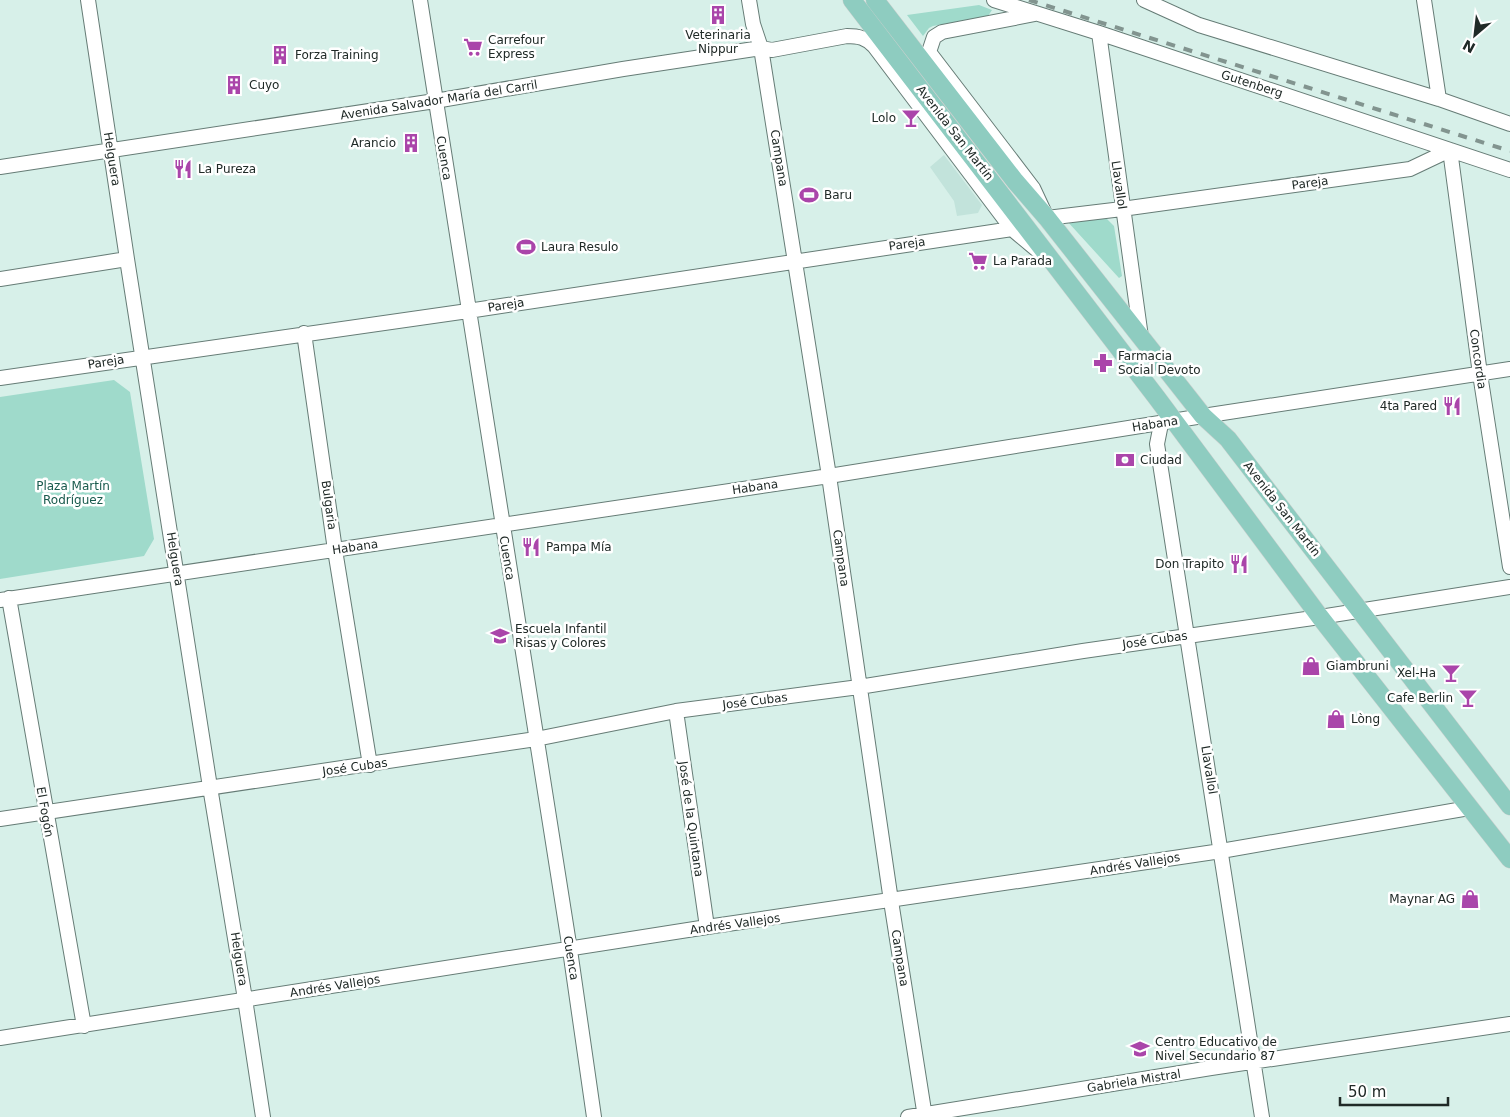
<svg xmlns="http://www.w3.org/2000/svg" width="1510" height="1117" font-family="'DejaVu Sans',sans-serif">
	<rect width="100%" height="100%" fill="#d7f0e9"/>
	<path fill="#c2e3db" d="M944,155L982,205L978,213L957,216L954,201L930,167Z"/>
	<path fill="#9fdacb" d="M979,5L992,10L988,16L933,26L929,28L923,36L907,15Z
		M1095,217L1107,219L1114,226L1122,276L1119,278L1067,221Z
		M114,380L130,392L154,539L144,556L0,579V397Z"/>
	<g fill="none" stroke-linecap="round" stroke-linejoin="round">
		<g stroke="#667c76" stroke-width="16">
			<path id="minor" d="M88,0L127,259L210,787L245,999L263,1117
				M420,0L570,950L594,1117
				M749,0L753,24L761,48L829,476L891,901L925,1117
				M994,0L1099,33L1510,170
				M1144,0L1199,25L1439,99L1510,124
				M1424,0L1439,99
				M1035,14L942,32L934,37L929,52L1033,188L1047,218L1122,209L1410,169L1450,150
				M1099,33L1141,337
				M1450,150L1480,374L1510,567
				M0,167L435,101L623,69L761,48L772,50L847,36C859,36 866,38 874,46L1012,229L1037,250
				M0,279L127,259
				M304,333L335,550L370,765
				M0,378L468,311L1012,229
				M1161,424L1157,444L1262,1117
				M9,598L84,1026
				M0,600L829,476L1203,416L1510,369
				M676,711L707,927
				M0,819L536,739L676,711L859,687L1083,651L1320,617L1510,587
				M0,1038L707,927L1221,851L1469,808
				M908,1117L1211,1068L1510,1024"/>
		</g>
		<g stroke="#ced0cf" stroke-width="19">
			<path id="major" d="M852,0L1157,398L1320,617L1510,859
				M875,0L1015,181L1047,218L1203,416L1228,439L1510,806"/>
		</g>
		<use href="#minor" stroke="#fff" stroke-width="14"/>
		<use href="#major" stroke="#8eccc0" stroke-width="18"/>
		<path stroke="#82948f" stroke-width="4" stroke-dasharray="9 9" stroke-linecap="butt" d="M1029,0L1510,151"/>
	</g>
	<defs>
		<g id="building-bare" transform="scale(1.5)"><path d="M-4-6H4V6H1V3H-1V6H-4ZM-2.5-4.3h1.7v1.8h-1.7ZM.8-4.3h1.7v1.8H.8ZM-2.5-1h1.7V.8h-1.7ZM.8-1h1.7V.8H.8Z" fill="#aa45aa" stroke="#fff" stroke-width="2.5" paint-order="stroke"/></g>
		<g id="supermarket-bare" transform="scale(1.5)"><path d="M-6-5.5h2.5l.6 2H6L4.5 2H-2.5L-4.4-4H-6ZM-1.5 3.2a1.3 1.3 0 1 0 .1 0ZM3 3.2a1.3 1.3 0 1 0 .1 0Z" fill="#aa45aa" stroke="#fff" stroke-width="2.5" paint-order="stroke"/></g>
		<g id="bar-bare" transform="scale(1.5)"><path d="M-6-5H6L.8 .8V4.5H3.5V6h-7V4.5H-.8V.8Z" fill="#aa45aa" stroke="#fff" stroke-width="2.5" paint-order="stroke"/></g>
		<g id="restaurant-bare" transform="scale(1.5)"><path d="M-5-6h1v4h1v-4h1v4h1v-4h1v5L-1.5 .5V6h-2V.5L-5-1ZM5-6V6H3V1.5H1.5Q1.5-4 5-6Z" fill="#aa45aa" stroke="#fff" stroke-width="2.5" paint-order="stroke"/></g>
		<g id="stadium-bare" transform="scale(1.5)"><path d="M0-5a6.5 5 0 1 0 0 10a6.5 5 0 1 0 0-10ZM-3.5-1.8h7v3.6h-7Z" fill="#aa45aa" stroke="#fff" stroke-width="2.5" paint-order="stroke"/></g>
		<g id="pharmacy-bare" transform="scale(1.5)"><path d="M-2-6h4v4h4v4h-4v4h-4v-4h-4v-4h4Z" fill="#aa45aa" stroke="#fff" stroke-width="2.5" paint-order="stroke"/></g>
		<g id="bank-bare" transform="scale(1.5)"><path d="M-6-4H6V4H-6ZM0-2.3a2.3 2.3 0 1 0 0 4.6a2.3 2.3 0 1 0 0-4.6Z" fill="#aa45aa" stroke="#fff" stroke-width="2.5" paint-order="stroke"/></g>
		<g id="school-bare" transform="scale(1.5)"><path d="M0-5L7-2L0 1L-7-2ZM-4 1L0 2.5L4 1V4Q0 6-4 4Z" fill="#aa45aa" stroke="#fff" stroke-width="2.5" paint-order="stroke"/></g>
		<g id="shop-bare" transform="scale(1.5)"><path d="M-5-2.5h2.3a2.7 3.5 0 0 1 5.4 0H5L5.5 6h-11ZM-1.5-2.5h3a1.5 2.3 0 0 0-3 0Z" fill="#aa45aa" stroke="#fff" stroke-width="2.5" paint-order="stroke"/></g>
	</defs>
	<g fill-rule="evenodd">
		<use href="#building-bare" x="718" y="15"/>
		<use href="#supermarket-bare" x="473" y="47"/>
		<use href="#building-bare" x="280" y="55"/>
		<use href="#building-bare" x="234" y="85"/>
		<use href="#bar-bare" x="911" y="118"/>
		<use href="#building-bare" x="411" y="143"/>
		<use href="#restaurant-bare" x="183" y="169"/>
		<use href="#stadium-bare" x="809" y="195"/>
		<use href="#stadium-bare" x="526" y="247"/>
		<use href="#supermarket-bare" x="978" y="261"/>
		<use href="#pharmacy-bare" x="1103" y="363"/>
		<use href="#restaurant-bare" x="1452" y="406"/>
		<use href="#bank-bare" x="1125" y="460"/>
		<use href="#restaurant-bare" x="531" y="547"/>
		<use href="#restaurant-bare" x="1239" y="564"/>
		<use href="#school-bare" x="500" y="636"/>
		<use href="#shop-bare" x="1311" y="666"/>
		<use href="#bar-bare" x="1451" y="673"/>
		<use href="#bar-bare" x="1468" y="698"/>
		<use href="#shop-bare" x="1336" y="719"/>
		<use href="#shop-bare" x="1470" y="899"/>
		<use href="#school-bare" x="1140" y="1049"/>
	</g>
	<g text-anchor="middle" stroke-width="5" stroke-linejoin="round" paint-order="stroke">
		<g font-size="12" fill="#202a27" stroke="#fff" text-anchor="start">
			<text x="718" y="39" text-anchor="middle">Veterinaria<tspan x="718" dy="14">Nippur</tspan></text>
			<text x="488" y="44">Carrefour<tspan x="488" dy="14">Express</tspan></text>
			<text x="295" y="59">Forza Training</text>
			<text x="249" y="89">Cuyo</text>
			<text x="896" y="122" text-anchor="end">Lolo</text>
			<text x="396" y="147" text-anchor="end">Arancio</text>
			<text x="198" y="173">La Pureza</text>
			<text x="824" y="199">Baru</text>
			<text x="541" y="251">Laura Resulo</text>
			<text x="993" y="265">La Parada</text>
			<text x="1118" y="360">Farmacia<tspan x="1118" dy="14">Social Devoto</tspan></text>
			<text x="1437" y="410" text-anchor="end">4ta Pared</text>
			<text x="1140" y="464">Ciudad</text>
			<text x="546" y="551">Pampa Mía</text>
			<text x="1224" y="568" text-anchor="end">Don Trapito</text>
			<text x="515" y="633">Escuela Infantil<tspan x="515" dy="14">Risas y Colores</tspan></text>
			<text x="1326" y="670">Giambruni</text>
			<text x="1436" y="677" text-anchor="end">Xel-Ha</text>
			<text x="1453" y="702" text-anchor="end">Cafe Berlin</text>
			<text x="1351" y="723">Lòng</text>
			<text x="1455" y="903" text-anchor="end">Maynar AG</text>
			<text x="1155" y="1046">Centro Educativo de<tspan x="1155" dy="14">Nivel Secundario 87</tspan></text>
		</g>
		<g font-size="12" fill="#202a27" stroke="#fff">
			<text transform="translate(1252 84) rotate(18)" y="4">Gutenberg</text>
			<text transform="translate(439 100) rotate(-9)" y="4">Avenida Salvador María del Carril</text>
			<text transform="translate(955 133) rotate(52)" y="4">Avenida San Martín</text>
			<text transform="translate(444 158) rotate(81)" y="4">Cuenca</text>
			<text transform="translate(779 158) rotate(81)" y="4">Campana</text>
			<text transform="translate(112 159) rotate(81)" y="4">Helguera</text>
			<text transform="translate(1310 183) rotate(-8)" y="4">Pareja</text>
			<text transform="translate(1119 185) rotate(82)" y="4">Llavallol</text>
			<text transform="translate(907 244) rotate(-8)" y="4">Pareja</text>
			<text transform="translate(506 305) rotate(-9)" y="4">Pareja</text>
			<text transform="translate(1478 359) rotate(82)" y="4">Concordia</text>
			<text transform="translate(106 362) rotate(-9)" y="4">Pareja</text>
			<text transform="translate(1155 424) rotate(-9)" y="4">Habana</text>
			<text transform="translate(755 487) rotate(-8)" y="4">Habana</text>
			<text transform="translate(329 505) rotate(82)" y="4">Bulgaria</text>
			<text transform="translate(1282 509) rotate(52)" y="4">Avenida San Martín</text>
			<text transform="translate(355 547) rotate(-8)" y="4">Habana</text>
			<text transform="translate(507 558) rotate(81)" y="4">Cuenca</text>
			<text transform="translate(841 558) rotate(82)" y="4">Campana</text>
			<text transform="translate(175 559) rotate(81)" y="4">Helguera</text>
			<text transform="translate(1155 640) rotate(-8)" y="4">José Cubas</text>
			<text transform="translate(755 701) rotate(-7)" y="4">José Cubas</text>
			<text transform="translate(355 767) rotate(-8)" y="4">José Cubas</text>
			<text transform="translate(1209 770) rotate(81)" y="4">Llavallol</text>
			<text transform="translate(45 812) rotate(80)" y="4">El Fogón</text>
			<text transform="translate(691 819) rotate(82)" y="4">José de la Quintana</text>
			<text transform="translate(1135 864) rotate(-9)" y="4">Andrés Vallejos</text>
			<text transform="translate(735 924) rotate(-8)" y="4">Andrés Vallejos</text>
			<text transform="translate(571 958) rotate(81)" y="4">Cuenca</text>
			<text transform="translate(900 958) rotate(81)" y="4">Campana</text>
			<text transform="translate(239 959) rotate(81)" y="4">Helguera</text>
			<text transform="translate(335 986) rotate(-9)" y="4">Andrés Vallejos</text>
			<text transform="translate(1134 1081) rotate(-9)" y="4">Gabriela Mistral</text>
		</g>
		<g font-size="12" fill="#195a4d" stroke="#fff">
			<text x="73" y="490">Plaza Martín<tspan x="73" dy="14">Rodríguez</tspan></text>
		</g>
	</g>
	<g transform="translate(1475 35) rotate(208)" stroke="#ffffff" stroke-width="4" paint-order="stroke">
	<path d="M0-4L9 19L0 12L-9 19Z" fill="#202a27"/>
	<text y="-8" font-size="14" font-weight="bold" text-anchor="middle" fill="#202a27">N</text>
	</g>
	<path d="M1340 1097v8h108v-8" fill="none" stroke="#202a27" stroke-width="2.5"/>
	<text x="1348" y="1097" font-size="15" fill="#202a27" stroke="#ffffff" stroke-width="4" paint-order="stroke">50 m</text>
</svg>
